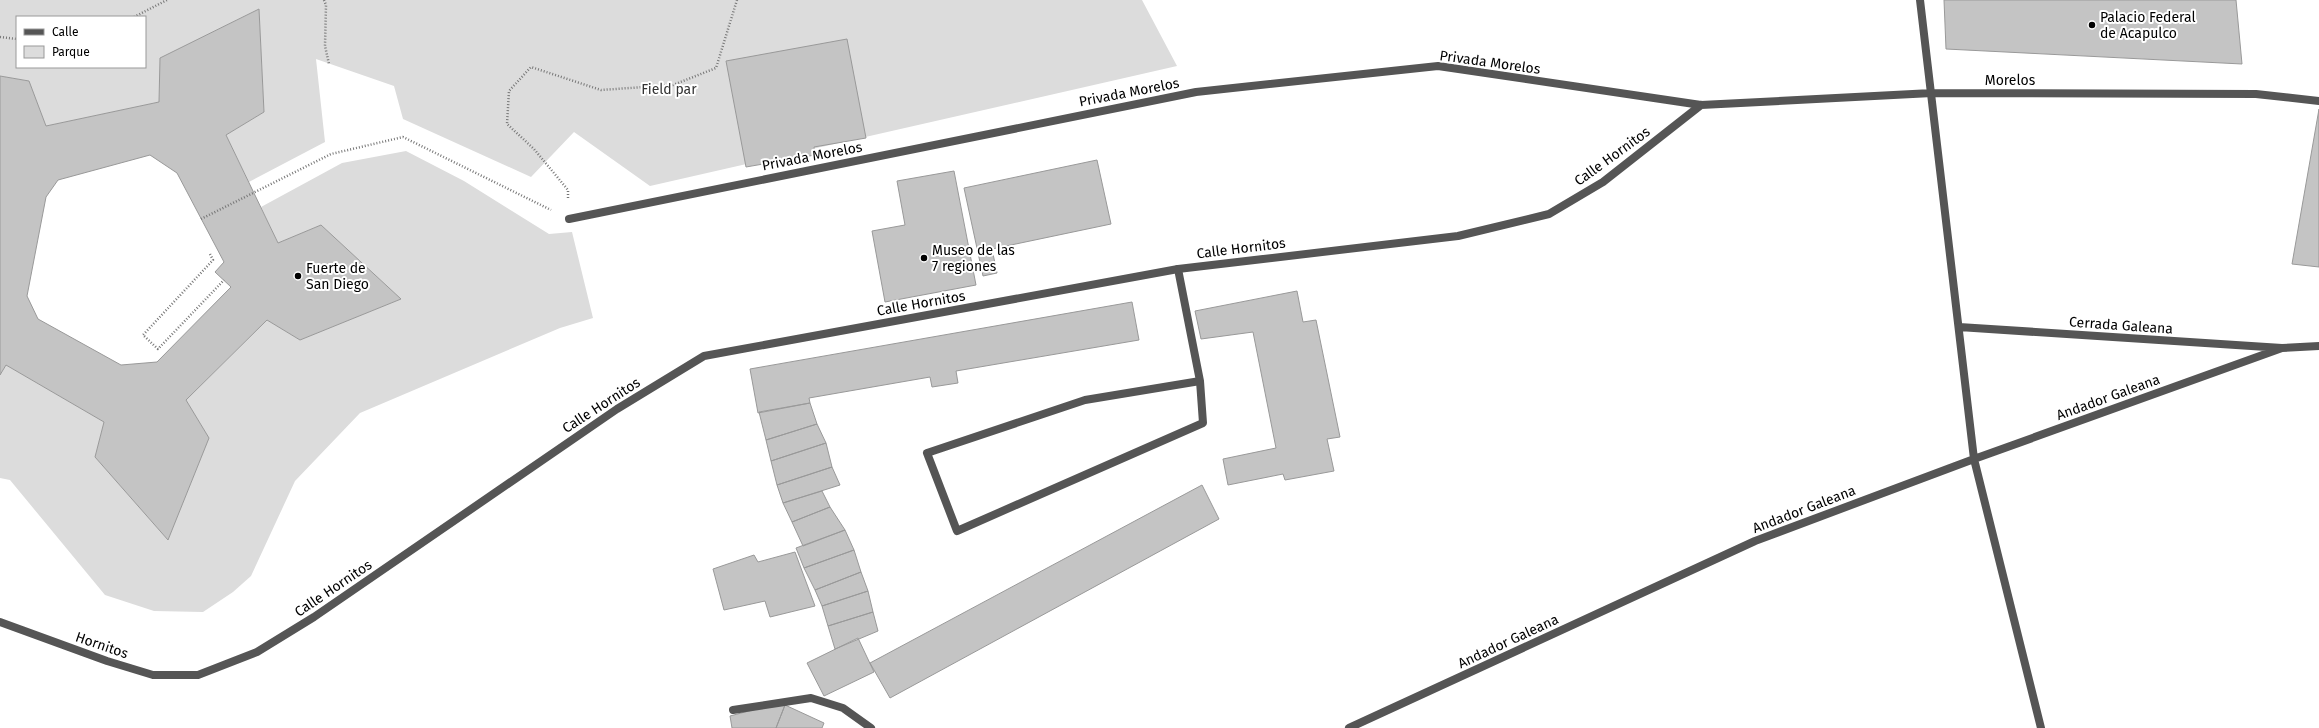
<svg xmlns="http://www.w3.org/2000/svg" width="2319" height="728" font-family="'Fira Sans',sans-serif">
	<rect width="100%" height="100%" fill="#fff"/>
	<path fill="#dcdcdc" fill-rule="evenodd" d="M0,0H1142L1177,66L650,186L574,132L531,177L403,119L394,86L316,59L325,142L249,182L226,135L264,112L259,9L160,58L159,102L46,126L29,81L0,76ZM17,17H145V67H17Z
		M406,151L464,181L549,234L572,232L593,318L560,328L360,413L295,481L251,576L233,592L203,612L154,611L105,595L10,480L0,478V375L6,365L104,422L95,457L168,540L209,438L186,400L267,320L300,340L401,299L321,225L278,243L261,207L342,163Z"/>
	<path fill="#c4c4c4" stroke="#999" fill-rule="evenodd" d="M1944,0H2236L2242,64L1946,49Z
		M259,9L264,112L226,135L278,243L321,225L401,299L300,340L267,320L186,400L209,438L168,540L95,457L104,422L6,365L0,375V76L29,81L46,126L159,102L160,58ZM150,155L177,173L224,262L215,272L231,287L157,362L121,365L38,319L27,296L46,197L58,180Z
		M847,39L866,138L814,147L815,155L746,167L726,61Z
		M2319,109V267L2292,264Z
		M1097,160L1111,224L992,249L997,273L983,276L964,188Z
		M954,171L976,285L885,302L872,231L905,225L897,181Z
		M1297,291L1303,322L1316,320L1340,437L1327,439L1334,471L1285,480L1283,474L1228,485L1223,459L1276,448L1253,332L1201,339L1195,311Z
		M1132,302L1139,340L956,371L958,383L932,387L930,377L809,398L810,403L758,413L750,369Z
		M810,403L817,424L766,440L759,412Z
		M817,424L826,443L771,461L766,440Z
		M826,443L832,467L777,485L771,461Z
		M832,467L840,485L783,503L777,485Z
		M1202,485L1219,519L890,698L870,663Z
		M822,491L830,507L792,522L783,503Z
		M830,507L845,530L803,546L792,522Z
		M845,530L854,550L804,568L796,548Z
		M854,550L861,572L815,590L804,568Z
		M795,552L815,606L770,617L765,601L724,610L713,569L754,555L758,562Z
		M861,572L868,591L822,606L815,590Z
		M868,591L873,612L828,626L822,606Z
		M873,612L878,631L835,649L828,626Z
		M858,638L874,672L824,696L807,663Z
		M775,704L785,705L776,728H732L730,716Z
		M785,705L824,723L822,728H776Z"/>
	<g fill="none" stroke-linecap="round" stroke-linejoin="round">
		<path stroke="#777" stroke-width="2.5" stroke-dasharray="1 2" stroke-linecap="butt" d="M324,0L326,5L325,46L329,64
			M134,17L167,0
			M0,37L17,39
			M568,198V190L534,149L507,124L509,91L531,67L601,90L673,85L716,68L737,0
			M201,219L331,154L403,137L551,210
			M210,254L213,260L143,335L158,349L224,280"/>
		<path stroke="#555" stroke-width="8" d="M1178,269L1200,381L1203,423L957,531L927,453L1085,400L1200,381"/>
		<path stroke="#555" stroke-width="8" d="M1920,0L1974,459L2041,728
			M569,219L1196,92L1438,66L1701,105L1932,93L2256,94L2319,101
			M1959,327L2282,348L2319,346
			M0,622L107,661L153,675H198L257,652L314,617L617,409L704,356L1178,269L1458,236L1549,214L1603,182L1701,105
			M733,710L811,698L843,708L871,728
			M1349,728L1755,541L1974,459L2282,348"/>
	</g>
	<g fill="#000" stroke="#fff" stroke-width="1.5">
		<circle cx="2092" cy="25" r="4"/>
		<circle cx="924" cy="258" r="4"/>
		<circle cx="298" cy="276" r="4"/>
	</g>
	<g text-anchor="middle" stroke-width="4" stroke-linejoin="round" paint-order="stroke">
		<g font-size="14" fill="#000" stroke="#fff" text-anchor="start">
			<text x="2100" y="22">Palacio Federal<tspan x="2100" dy="16">de Acapulco</tspan></text>
			<text x="932" y="255">Museo de las<tspan x="932" dy="16">7 regiones</tspan></text>
			<text x="306" y="273">Fuerte de<tspan x="306" dy="16">San Diego</tspan></text>
		</g>
		<g font-size="14" fill="#000" stroke="#fff">
			<text transform="translate(1490 62) rotate(8)" y="5">Privada Morelos</text>
			<text x="2010" y="85">Morelos</text>
			<text transform="translate(1129 92) rotate(-11)" y="5">Privada Morelos</text>
			<text transform="translate(812 156) rotate(-11)" y="5">Privada Morelos</text>
			<text transform="translate(1612 156) rotate(-36)" y="5">Calle Hornitos</text>
			<text transform="translate(1241 248) rotate(-7)" y="5">Calle Hornitos</text>
			<text transform="translate(921 303) rotate(-10)" y="5">Calle Hornitos</text>
			<text transform="translate(2121 325) rotate(4)" y="5">Cerrada Galeana</text>
			<text transform="translate(2108 397) rotate(-20)" y="5">Andador Galeana</text>
			<text transform="translate(601 405) rotate(-33)" y="5">Calle Hornitos</text>
			<text transform="translate(1804 509) rotate(-21)" y="5">Andador Galeana</text>
			<text transform="translate(333 588) rotate(-34)" y="5">Calle Hornitos</text>
			<text transform="translate(1508 641) rotate(-25)" y="5">Andador Galeana</text>
			<text transform="translate(102 645) rotate(19)" y="5">Hornitos</text>
		</g>
		<g font-size="14" fill="#333" stroke="#fff">
			<text x="669" y="94">Field par</text>
		</g>
	</g>
	<rect x="16" y="16" width="130" height="52" fill="#ffffff" stroke="#999999"/>
	<rect x="24" y="29" width="20" height="6" fill="#555555" stroke="#999999"/>
	<text x="52" y="36" font-size="12" fill="#000000">Calle</text>
	<rect x="24" y="46" width="20" height="12" fill="#dcdcdc" stroke="#999999"/>
	<text x="52" y="56" font-size="12" fill="#000000">Parque</text>
</svg>
